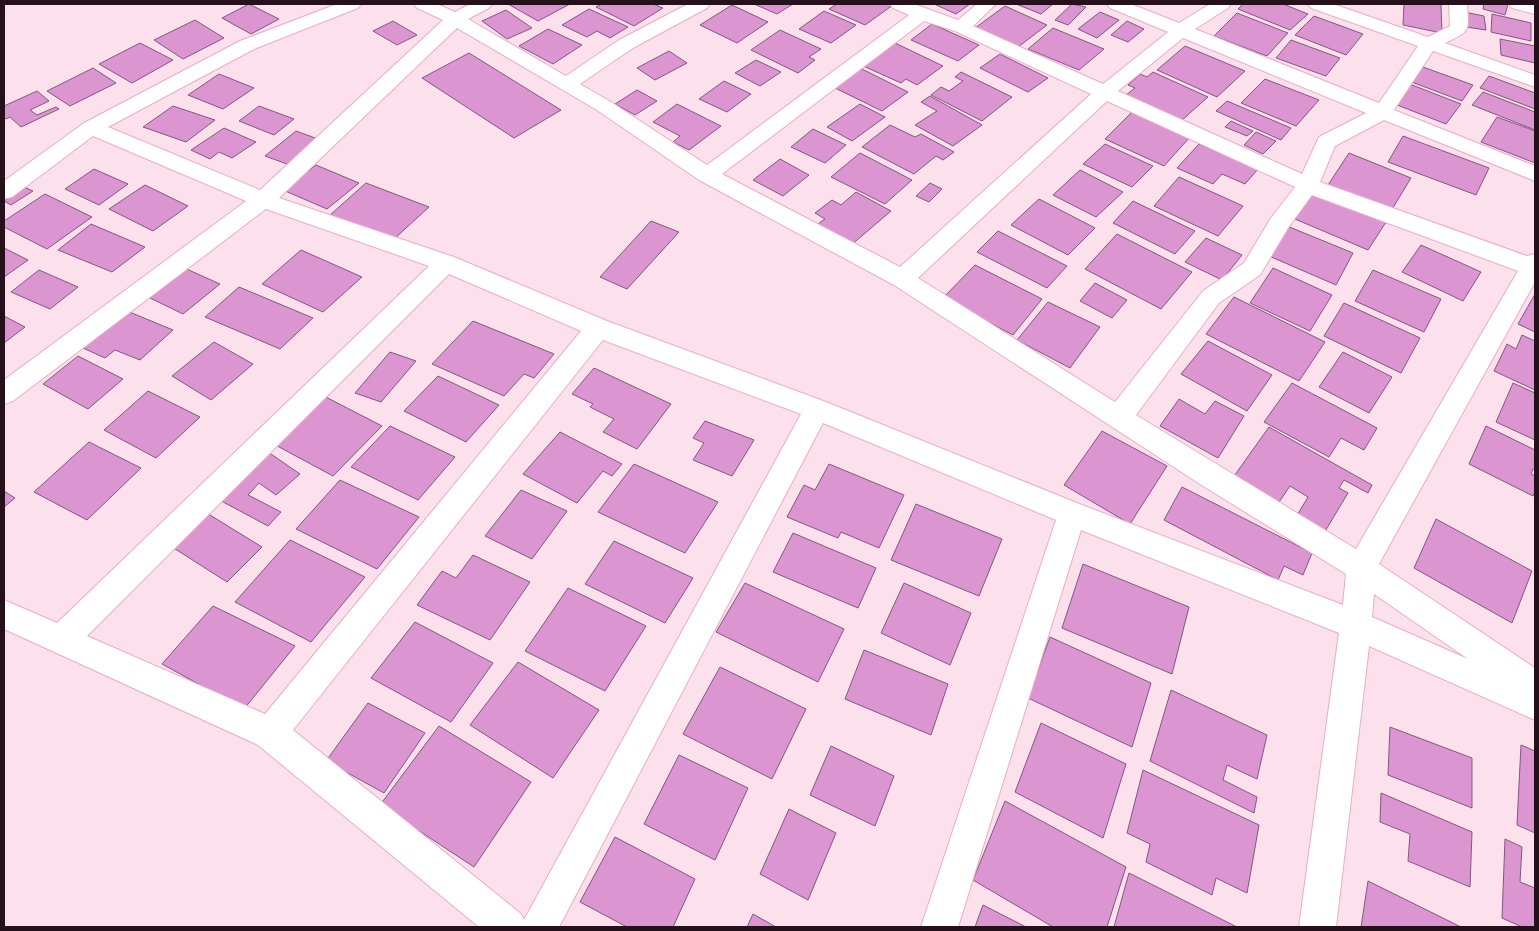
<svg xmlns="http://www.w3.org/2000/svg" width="1539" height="931" font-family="'Times New Roman',serif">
	<rect width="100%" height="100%" fill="#fce1ec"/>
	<path fill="#db96d2" stroke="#84567e" d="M249,4L279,19L251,34L222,18Z
		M508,4H570L538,21Z
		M602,4H653L663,8L634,26L596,7Z
		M754,4H793L777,14Z
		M837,4H890L893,5L865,25L829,9Z
		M934,4H970L956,14Z
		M1016,4H1053L1041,14Z
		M1072,4L1086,7L1068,25L1055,20Z
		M1243,4H1283L1308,14L1290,30L1238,9Z
		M1404,4H1441L1442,33L1403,25Z
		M1484,4H1508L1505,15L1483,9Z
		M732,5L768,22L737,43L700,25Z
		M1005,6L1047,25L1018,47L975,28Z
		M589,9L628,27L610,38L597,31L587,37L562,25Z
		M506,10L532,28L507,39L482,21Z
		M824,11L856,25L831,43L799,29Z
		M1100,12L1119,20L1097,38L1078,29Z
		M1464,12L1484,16L1486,30L1466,27Z
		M1237,13L1288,33L1267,56L1214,36Z
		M1492,14L1531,23V41L1491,32Z
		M1314,16L1363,34L1346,55L1295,35Z
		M195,20L224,38L183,59L154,40Z
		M393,21L417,35L397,45L373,31Z
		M1127,21L1144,29L1128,42L1111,35Z
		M932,24L979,45L958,61L911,40Z
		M1053,28L1104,49L1079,70L1028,49Z
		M548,29L582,45L553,64L519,46Z
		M780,30L821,49L809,57L815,60L798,73L751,50Z
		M1500,39L1535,46V63L1501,55Z
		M1291,40L1340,58L1326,76L1276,58Z
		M893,42L943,66L917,85L906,79L901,83L861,65Z
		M140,43L173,60L132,83L99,64Z
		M1185,46L1245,71L1217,97L1157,70Z
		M669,51L687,63L655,80L637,68Z
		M469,53L561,110L514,138L422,78Z
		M1000,54L1048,78L1028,92L980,68Z
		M756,60L781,72L760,86L735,73Z
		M1420,66L1473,85L1462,101L1409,81Z
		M93,68L116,83L70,106L47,91Z
		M860,68L908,92L882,111L833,87Z
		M961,72L1012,97L982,121L931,95L941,87L949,91L963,81L955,77Z
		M1153,72L1208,97L1181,121L1126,95L1135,88L1128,85L1140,74L1147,77Z
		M219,74L254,88L223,109L188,95Z
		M1489,76L1535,93V109L1480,88Z
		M1265,79L1319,100L1296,126L1241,103Z
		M724,81L751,94L727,112L699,99Z
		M1407,83L1461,104L1446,124L1392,103Z
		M637,90L657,101L635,115L615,104Z
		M37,91L49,101L30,110L37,115L56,107L59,109L21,127L10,117L6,119L4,117V106Z
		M1483,92L1535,112V130L1472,105Z
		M930,96L982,125L953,146L915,125L937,111L921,102Z
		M1227,101L1291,128L1281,140L1216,111Z
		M677,104L721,126L689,150L673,142L680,136L653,122Z
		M860,104L885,117L852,141L827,127Z
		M173,106L215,120L186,142L143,127Z
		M259,106L294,119L274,135L239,121Z
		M1132,112L1190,137L1164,166L1105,139Z
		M1497,117L1535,131V163L1481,142Z
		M1231,121L1253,131L1247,136L1225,127Z
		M890,125L915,137L921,134L954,152L943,160L936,156L914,174L862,147Z
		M224,128L256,142L232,158L219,152L210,159L191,150Z
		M813,129L846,145L825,163L791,147Z
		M296,131L318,139L287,164L265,156Z
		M1256,132L1276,141L1263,154L1244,145Z
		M1403,136L1489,168L1476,195L1388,162Z
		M1105,144L1153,166L1132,187L1083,164Z
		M1199,144L1258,169L1245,184L1222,174L1213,184L1177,168Z
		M860,153L912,180L885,204L831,177Z
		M1349,153L1411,178L1391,211L1328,185Z
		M780,159L809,175L783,196L753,180Z
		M316,165L359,183L327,209L283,190Z
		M94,169L128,184L99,205L65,189Z
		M1080,170L1123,192L1096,217L1053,195Z
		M1179,177L1243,206L1218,236L1154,206Z
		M366,183L429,207L393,240L330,215Z
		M930,183L942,189L929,202L916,196Z
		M145,185L188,206L153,231L109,209Z
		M24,187L33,191L11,205L4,201Z
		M1315,191L1386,222L1368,250L1295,219Z
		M856,192L891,211L850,246L815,226L825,219L815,213L832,200L841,205Z
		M45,194L92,217L47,249L4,227V221Z
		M1039,199L1095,228L1068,255L1011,225Z
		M1133,201L1195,231L1175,254L1113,223Z
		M651,221L679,232L627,289L600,277Z
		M91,224L145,247L112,272L58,250Z
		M1287,226L1353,253L1336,285L1269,256Z
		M998,231L1067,266L1047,288L977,252Z
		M1117,234L1192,272L1161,309L1085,269Z
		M1206,238L1242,255L1222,280L1185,262Z
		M1421,245L1481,272L1463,301L1402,272Z
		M4,248L28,260L4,277Z
		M301,250L362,277L323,312L262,284Z
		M975,265L1042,299L1013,335L943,298Z
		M182,267L220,284L183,314L146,296Z
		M1273,268L1332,295L1310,331L1250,303Z
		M39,270L78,287L50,309L11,292Z
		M1373,270L1441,299L1424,332L1355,301Z
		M1095,283L1127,300L1112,318L1080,301Z
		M239,287L313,318L280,349L205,317Z
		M1535,294V332L1518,324Z
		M1234,297L1325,342L1299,381L1206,334Z
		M1048,302L1100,327L1070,368L1017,340Z
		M1344,303L1420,338L1401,373L1324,336Z
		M127,311L173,330L140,360L115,350L105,358L83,348Z
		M4,316L25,327L4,343Z
		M473,321L554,354L534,378L524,374L504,396L432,364Z
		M1522,335L1535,341V390L1494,371L1507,344L1516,349Z
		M1208,341L1272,375L1247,411L1181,374Z
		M214,342L253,364L211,400L172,376Z
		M390,352L416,361L381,402L355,393Z
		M1343,352L1392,377L1369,413L1319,387Z
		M78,356L123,379L88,409L43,384Z
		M594,368L671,404L637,449L603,432L614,419L590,407L593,404L572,394Z
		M438,376L499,405L466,442L404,411Z
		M1292,383L1377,428L1364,450L1341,438L1329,457L1264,422Z
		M1513,383L1535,393V440L1496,422Z
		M148,391L200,417L156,458L104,430Z
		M318,393L382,426L333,476L268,441Z
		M1179,399L1205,414L1215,401L1244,416L1218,458L1160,426Z
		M705,421L754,440L732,476L693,460L704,443L693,438Z
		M390,426L455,457L418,500L351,467Z
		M1486,426L1535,450V470L1533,469L1531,474L1535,476V491L1533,496L1469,464Z
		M1269,427L1372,485L1368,493L1344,480L1339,488L1348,493L1324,533L1296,517L1308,497L1290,486L1277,505L1232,479Z
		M1102,431L1167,466L1130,524L1064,485Z
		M560,432L622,464L612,476L603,471L577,503L523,474Z
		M89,442L141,468L87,520L34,492Z
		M268,452L300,474L276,495L259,483L248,495L281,512L268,526L212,496Z
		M634,464L718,502L685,553L598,512Z
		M829,464L904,495L879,548L841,532L838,538L787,517L804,485L815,490Z
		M340,480L419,517L377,569L296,529Z
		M1182,487L1312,553L1303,575L1284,566L1278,580L1164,520Z
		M521,490L567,511L532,559L485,536Z
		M4,491L15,498L4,507Z
		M916,504L1002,539L979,596L891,560Z
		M205,512L262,547L227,582L169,545Z
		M1436,519L1532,571L1512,623L1414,568Z
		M793,533L876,568L858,608L773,572Z
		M290,540L365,577L311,642L235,602Z
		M614,541L693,578L665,623L585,584Z
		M473,555L530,582L490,640L417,605L442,571L456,578Z
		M1083,564L1189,607L1172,674L1062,628Z
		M745,583L844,629L818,682L716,632Z
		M904,583L971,613L950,665L881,633Z
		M568,588L646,626L605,691L525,651Z
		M213,606L295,646L244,709L162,664Z
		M415,622L493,663L451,722L371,678Z
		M1050,637L1151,683L1132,747L1028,698Z
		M864,650L948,684L931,735L845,699Z
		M518,662L599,710L553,778L470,725Z
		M720,667L806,709L772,779L683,734Z
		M1171,690L1267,735L1257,779L1227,765L1223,780L1257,797L1254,813L1150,761Z
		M368,703L425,733L384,793L326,761Z
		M1041,723L1126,764L1103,838L1015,792Z
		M439,726L531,782L474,867L380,805Z
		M1390,727L1472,758V808L1388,775Z
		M1521,745L1535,751V833L1517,825Z
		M831,746L894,776L875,826L810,795Z
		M679,755L748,788L715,860L644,824Z
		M1143,770L1259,825L1247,893L1216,878L1212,895L1146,862L1150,844L1127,833Z
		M1381,793L1472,832L1470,887L1408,861L1410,834L1380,822Z
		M1005,801L1126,867L1107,927H1053L973,880Z
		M789,809L836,833L808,900L760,874Z
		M615,837L695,879L673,927H627L580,902Z
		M1505,839L1522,847L1520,882L1535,888V927H1522L1502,918Z
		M1129,873L1237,927H1114Z
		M1368,881L1461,927H1361Z
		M983,905L1026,927H975Z
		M753,914L776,927H747Z"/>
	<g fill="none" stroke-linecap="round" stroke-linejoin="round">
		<g stroke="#ebabc7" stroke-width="2">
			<path id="street" d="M337,4H361L358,8L254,49L108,127L260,190L443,20L417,8L414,4H437L455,12L470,4H492L489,8L468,19L566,76L619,40L688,4H710L707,8L633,48L580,84L611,102L707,165L909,15L893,8L890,4H914L958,20L977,4H996L973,26L1103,84L1168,32L1110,8L1107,4H1131L1179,23L1210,4H1231L1228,8L1195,29L1379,103L1418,46L1311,8L1308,4H1333L1428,37L1450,26L1449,4H1467C1469,32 1471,30 1445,43L1535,75V87L1433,51L1394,110L1535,166V181L1384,120L1335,146L1320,182L1527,256L1535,254V282L1379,564L1535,668V720L1369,646L1336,927H1299L1339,633L1081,530L958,927H921L1056,520L823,423L559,927H479L258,745L4,629V600L57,623L429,266L266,209L13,401L4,404V380L246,201L93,136L12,197L4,199V181L84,123L240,41ZM924,21L955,31L1091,94L900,267L722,174ZM457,28L597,110L699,180L894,285L1203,486L1346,574L1343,605L1082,505L826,402L607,321L454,257L279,198ZM1183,38L1366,113L1319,137L1302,174L1118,91ZM1107,101L1295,187L1271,218L1244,263L1203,291L1115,402L918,278ZM1312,195L1518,271L1356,549L1136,415L1219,303L1260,275L1288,228ZM449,274L581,331L265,714L87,636ZM603,340L801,414L524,920L521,914L293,730ZM1374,594L1468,659L1372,617Z
				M1509,4H1535V14L1512,8Z"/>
		</g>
		<use href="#street" fill="#fff" fill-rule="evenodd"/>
	</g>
	<rect width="1539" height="931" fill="none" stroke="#26101b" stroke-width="10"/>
</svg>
